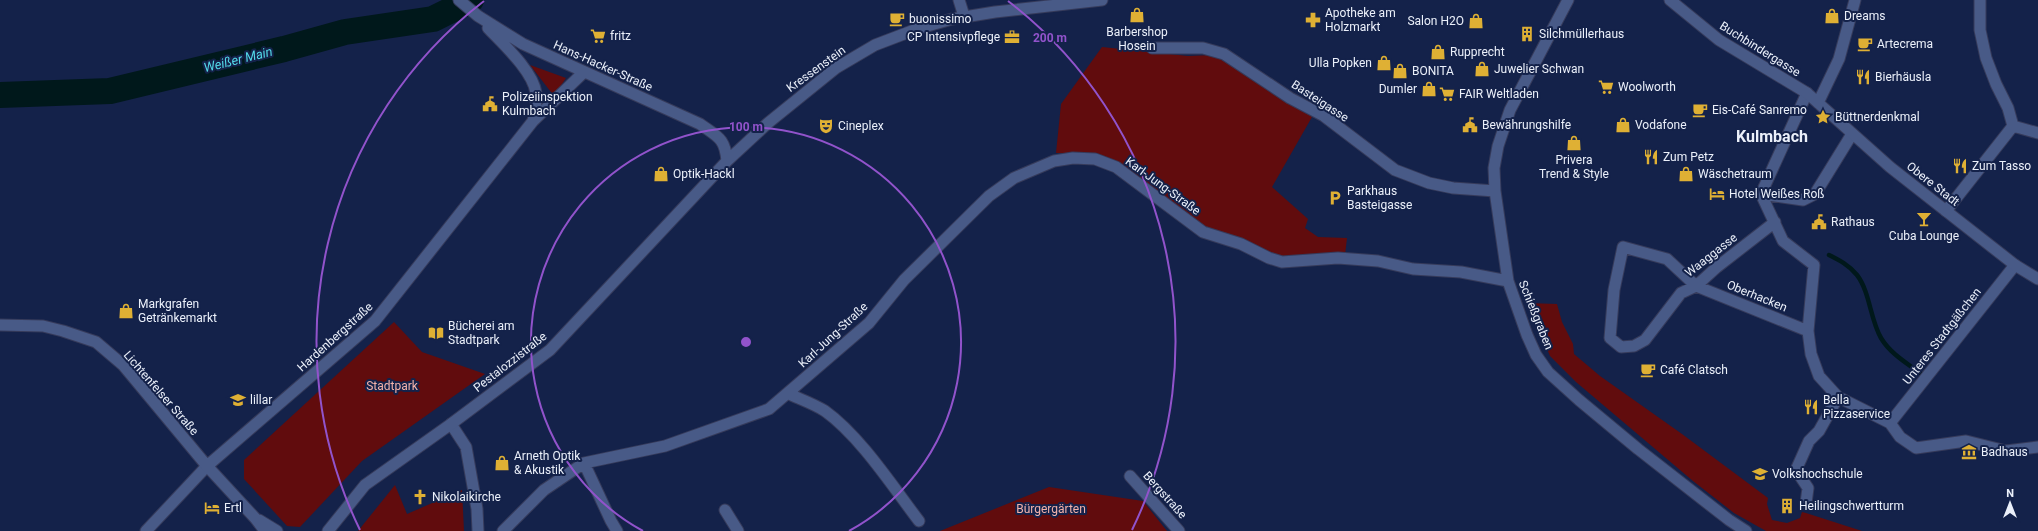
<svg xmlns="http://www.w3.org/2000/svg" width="2038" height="531" font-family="Roboto,sans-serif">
	<rect width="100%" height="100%" fill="#14224a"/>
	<path fill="#610c0d" d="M1102,47L1188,56L1213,55L1293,100L1312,117L1272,187L1308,219L1305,228L1318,237L1347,238L1345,255L1281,258L1205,229L1098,154L1056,153L1061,104Z
		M530,65L566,78L554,96Z
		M1527,303L1557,304L1562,322L1573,344L1574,354L1600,376L1682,434L1768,498L1767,504L1772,520L1787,523L1800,518L1802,512L1806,513L1862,531H1766L1734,513L1693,481L1576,382L1550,356Z
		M394,322L422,352L485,374L362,461L300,527L287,526L244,479V460Z
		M395,485L407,514L462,490L464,531H358Z
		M1049,487L1143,501L1167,531H940Z"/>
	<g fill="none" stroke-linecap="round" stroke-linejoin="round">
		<path stroke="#00181b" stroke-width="4.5" d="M1829,255C1839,260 1849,265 1857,275C1870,292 1870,319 1881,338C1890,353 1905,362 1920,373"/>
		<path stroke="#00181b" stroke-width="26" d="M0,95L110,91L284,49L345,32L433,19L471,0"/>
		<g stroke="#363b5b" stroke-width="13">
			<path id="minor" d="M959,0L964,16
				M1568,0L1510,110L1498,146L1494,168L1495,191L1508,281L1527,335L1536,355L1548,372L1579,400L1638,449L1729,520L1746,531
				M1980,0V30L1986,58L1996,84L2008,108L2013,126
				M1152,48H1203L1224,54L1290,98L1324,116L1395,170L1429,183L1453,188L1495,191
				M1807,93L1761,194L1783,241L1814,265L1808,331L1811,354L1819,376L1838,397L1890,423L1900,437L1916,448L1966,441L2006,451L2038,447
				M2013,126L2038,133
				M1761,194L1803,200L1815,194L1852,134
				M1946,211L2013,126
				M1775,222L1717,267L1696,286L1681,293L1645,340L1634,346L1621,347L1610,338L1614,290L1623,247L1667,259L1696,286L1808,331
				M789,394C800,399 814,404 825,411C860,436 893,487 919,521
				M1890,423L2015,265
				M451,424L466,447L477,509L478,531
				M584,463L611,521L617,531
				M1130,476L1179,531
				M1806,503L1808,488L1796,470L1809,441L1819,431L1838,397
				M725,510L738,531
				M146,531L207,466
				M503,531L544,490L584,463L665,446L769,409L869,323L904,280L989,196L1014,178L1054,161L1073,158L1095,159L1116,167L1203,232L1241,244L1269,258L1282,262L1338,258L1378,261L1413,269L1461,272L1508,281"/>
		</g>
		<g stroke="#363b5b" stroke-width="13">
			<path id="tertiary" d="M459,0L478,16L523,44L700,124C718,137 725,138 727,161
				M1670,0L1719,40L1807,93L1890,167L2015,265L2038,279
				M488,28C503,44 533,71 536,93C537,102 535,111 533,121
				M1818,103L1839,59L1855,0
				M0,325L43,326L63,331L96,342L123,365L207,466L255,518L265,531
				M207,466L375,321L533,121L584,72
				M259,520L277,531
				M328,531L365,485L451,424L550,350L727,161L768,123L836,68L875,45L917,29L952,19L995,12L1102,0"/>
		</g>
		<use href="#minor" stroke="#485a87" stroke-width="11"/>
		<use href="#tertiary" stroke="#485a87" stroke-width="11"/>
	</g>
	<g fill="none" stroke="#9153cb" stroke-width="2">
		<path d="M643 531A215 215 0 1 1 849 531"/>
		<path d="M360 530A430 430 0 0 1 484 1M1008 1A430 430 0 0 1 1132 530"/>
	</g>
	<defs>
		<g id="shop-bare" transform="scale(1.2)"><path d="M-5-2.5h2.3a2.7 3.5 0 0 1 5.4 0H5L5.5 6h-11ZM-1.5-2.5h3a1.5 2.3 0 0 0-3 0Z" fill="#dfb034" stroke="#14224a" stroke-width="2.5" paint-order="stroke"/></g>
		<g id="cafe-bare" transform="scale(1.2)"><path d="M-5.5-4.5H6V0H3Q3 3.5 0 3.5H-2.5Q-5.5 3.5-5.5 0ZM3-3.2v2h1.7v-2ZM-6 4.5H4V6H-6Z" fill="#dfb034" stroke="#14224a" stroke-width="2.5" paint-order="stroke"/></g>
		<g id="pharmacy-bare" transform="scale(1.2)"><path d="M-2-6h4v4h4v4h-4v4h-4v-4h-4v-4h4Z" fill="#dfb034" stroke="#14224a" stroke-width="2.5" paint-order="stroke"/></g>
		<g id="building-bare" transform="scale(1.2)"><path d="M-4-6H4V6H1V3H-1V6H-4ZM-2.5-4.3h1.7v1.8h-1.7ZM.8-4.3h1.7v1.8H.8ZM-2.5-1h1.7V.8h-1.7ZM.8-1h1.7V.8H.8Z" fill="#dfb034" stroke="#14224a" stroke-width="2.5" paint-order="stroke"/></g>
		<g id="supermarket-bare" transform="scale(1.2)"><path d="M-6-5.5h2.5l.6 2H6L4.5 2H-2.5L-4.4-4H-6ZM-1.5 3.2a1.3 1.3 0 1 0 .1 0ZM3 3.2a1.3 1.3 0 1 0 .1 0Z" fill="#dfb034" stroke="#14224a" stroke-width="2.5" paint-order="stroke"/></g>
		<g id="office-bare" transform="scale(1.2)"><path d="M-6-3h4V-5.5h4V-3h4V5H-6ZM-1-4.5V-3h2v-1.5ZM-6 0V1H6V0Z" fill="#dfb034" stroke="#14224a" stroke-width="2.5" paint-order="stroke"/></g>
		<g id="restaurant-bare" transform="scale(1.2)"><path d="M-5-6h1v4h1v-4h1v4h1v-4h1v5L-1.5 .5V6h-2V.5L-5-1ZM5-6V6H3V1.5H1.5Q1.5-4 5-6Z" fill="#dfb034" stroke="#14224a" stroke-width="2.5" paint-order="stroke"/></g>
		<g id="civic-bare" transform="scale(1.2)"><path d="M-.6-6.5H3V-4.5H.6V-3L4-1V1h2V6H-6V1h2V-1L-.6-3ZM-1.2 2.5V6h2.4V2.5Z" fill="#dfb034" stroke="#14224a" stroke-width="2.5" paint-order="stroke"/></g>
		<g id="sight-bare" transform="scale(1.2)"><path d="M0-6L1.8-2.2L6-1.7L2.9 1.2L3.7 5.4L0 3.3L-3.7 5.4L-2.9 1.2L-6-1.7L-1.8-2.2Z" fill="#dfb034" stroke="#14224a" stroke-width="2.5" paint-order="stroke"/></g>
		<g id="theatre-bare" transform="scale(1.2)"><path d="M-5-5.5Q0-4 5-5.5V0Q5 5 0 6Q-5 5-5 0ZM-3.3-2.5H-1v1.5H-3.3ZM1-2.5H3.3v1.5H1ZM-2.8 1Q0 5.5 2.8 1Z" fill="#dfb034" stroke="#14224a" stroke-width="2.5" paint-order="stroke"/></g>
		<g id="hotel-bare" transform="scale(1.2)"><path d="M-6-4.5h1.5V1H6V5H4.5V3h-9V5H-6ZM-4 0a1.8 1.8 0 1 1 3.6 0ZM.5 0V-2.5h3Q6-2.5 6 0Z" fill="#dfb034" stroke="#14224a" stroke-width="2.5" paint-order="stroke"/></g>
		<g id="parking-bare" transform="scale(1.2)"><path d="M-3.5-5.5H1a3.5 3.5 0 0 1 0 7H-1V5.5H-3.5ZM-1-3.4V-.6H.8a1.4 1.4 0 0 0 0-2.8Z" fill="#dfb034" stroke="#14224a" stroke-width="2.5" paint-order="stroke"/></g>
		<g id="bar-bare" transform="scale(1.2)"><path d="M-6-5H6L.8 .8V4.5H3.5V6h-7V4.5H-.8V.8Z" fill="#dfb034" stroke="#14224a" stroke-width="2.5" paint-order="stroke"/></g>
		<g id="library-bare" transform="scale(1.2)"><path d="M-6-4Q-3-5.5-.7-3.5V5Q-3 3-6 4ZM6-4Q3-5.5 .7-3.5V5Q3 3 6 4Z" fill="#dfb034" stroke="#14224a" stroke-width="2.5" paint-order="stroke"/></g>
		<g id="school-bare" transform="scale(1.2)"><path d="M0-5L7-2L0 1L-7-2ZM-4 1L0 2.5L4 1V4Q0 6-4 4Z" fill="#dfb034" stroke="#14224a" stroke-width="2.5" paint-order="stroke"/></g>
		<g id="museum-bare" transform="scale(1.2)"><path d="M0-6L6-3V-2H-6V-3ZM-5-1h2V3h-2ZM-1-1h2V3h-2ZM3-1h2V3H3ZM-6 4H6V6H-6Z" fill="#dfb034" stroke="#14224a" stroke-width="2.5" paint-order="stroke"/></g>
		<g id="university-bare" transform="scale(1.2)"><path d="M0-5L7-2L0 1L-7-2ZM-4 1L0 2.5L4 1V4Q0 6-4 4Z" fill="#dfb034" stroke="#14224a" stroke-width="2.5" paint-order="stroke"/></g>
		<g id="church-bare" transform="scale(1.2)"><path d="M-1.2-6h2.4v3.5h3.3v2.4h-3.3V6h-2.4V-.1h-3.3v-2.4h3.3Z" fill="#dfb034" stroke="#14224a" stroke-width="2.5" paint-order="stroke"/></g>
	</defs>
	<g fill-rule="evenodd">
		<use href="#shop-bare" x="1137" y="15"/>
		<use href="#shop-bare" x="1832" y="16"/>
		<use href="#cafe-bare" x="897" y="19"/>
		<use href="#pharmacy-bare" x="1313" y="20"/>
		<use href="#shop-bare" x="1476" y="21"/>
		<use href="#building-bare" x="1527" y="34"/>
		<use href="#supermarket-bare" x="598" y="36"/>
		<use href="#office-bare" x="1012" y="37"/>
		<use href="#cafe-bare" x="1865" y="44"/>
		<use href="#shop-bare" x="1438" y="52"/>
		<use href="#shop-bare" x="1384" y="63"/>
		<use href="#shop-bare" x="1482" y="69"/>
		<use href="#shop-bare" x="1400" y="71"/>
		<use href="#restaurant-bare" x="1863" y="77"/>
		<use href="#supermarket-bare" x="1606" y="87"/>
		<use href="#shop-bare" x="1429" y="89"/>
		<use href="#supermarket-bare" x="1447" y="94"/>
		<use href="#civic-bare" x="490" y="104"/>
		<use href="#cafe-bare" x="1700" y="110"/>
		<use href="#sight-bare" x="1823" y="117"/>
		<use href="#civic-bare" x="1470" y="125"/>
		<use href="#shop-bare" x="1623" y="125"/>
		<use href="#theatre-bare" x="826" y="126"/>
		<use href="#shop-bare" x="1574" y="143"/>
		<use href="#restaurant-bare" x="1651" y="157"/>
		<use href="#restaurant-bare" x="1960" y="166"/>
		<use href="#shop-bare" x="661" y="174"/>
		<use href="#shop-bare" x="1686" y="174"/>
		<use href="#hotel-bare" x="1717" y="194"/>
		<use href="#parking-bare" x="1335" y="198"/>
		<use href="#bar-bare" x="1924" y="219"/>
		<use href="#civic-bare" x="1819" y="222"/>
		<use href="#shop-bare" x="126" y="311"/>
		<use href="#library-bare" x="436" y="333"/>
		<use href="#cafe-bare" x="1648" y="370"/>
		<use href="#school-bare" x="238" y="400"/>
		<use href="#restaurant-bare" x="1811" y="407"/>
		<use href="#museum-bare" x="1969" y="452"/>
		<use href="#shop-bare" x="502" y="463"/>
		<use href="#university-bare" x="1760" y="474"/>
		<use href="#church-bare" x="420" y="497"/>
		<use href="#building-bare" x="1787" y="506"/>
		<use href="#hotel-bare" x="212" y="508"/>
	</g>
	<g text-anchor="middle" stroke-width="4" stroke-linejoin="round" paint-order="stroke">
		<g font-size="12" fill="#ebf0fa" stroke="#14224a" text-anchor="start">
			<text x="1325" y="17">Apotheke am<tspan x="1325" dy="14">Holzmarkt</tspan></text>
			<text x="1844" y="20">Dreams</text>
			<text x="909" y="23">buonissimo</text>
			<text x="1464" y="25" text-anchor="end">Salon H2O</text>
			<text x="1137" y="36" text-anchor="middle">Barbershop<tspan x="1137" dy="14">Hosein</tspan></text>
			<text x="1539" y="38">Silchmüllerhaus</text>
			<text x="610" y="40">fritz</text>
			<text x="1000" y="41" text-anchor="end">CP Intensivpflege</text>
			<text x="1877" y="48">Artecrema</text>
			<text x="1450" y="56">Rupprecht</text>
			<text x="1372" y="67" text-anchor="end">Ulla Popken</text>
			<text x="1494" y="73">Juwelier Schwan</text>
			<text x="1412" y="75">BONITA</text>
			<text x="1875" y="81">Bierhäusla</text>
			<text x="1618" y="91">Woolworth</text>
			<text x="1417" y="93" text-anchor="end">Dumler</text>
			<text x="1459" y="98">FAIR Weltladen</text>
			<text x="502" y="101">Polizeiinspektion<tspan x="502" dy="14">Kulmbach</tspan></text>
			<text x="1712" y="114">Eis-Café Sanremo</text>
			<text x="1835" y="121">Büttnerdenkmal</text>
			<text x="1482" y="129">Bewährungshilfe</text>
			<text x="1635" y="129">Vodafone</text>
			<text x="838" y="130">Cineplex</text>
			<text x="1663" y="161">Zum Petz</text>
			<text x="1574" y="164" text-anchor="middle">Privera<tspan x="1574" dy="14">Trend &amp; Style</tspan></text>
			<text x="1972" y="170">Zum Tasso</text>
			<text x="673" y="178">Optik-Hackl</text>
			<text x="1698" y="178">Wäschetraum</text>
			<text x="1347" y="195">Parkhaus<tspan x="1347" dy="14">Basteigasse</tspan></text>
			<text x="1729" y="198">Hotel Weißes Roß</text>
			<text x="1831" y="226">Rathaus</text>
			<text x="1924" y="240" text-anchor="middle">Cuba Lounge</text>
			<text x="138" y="308">Markgrafen<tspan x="138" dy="14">Getränkemarkt</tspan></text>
			<text x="448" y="330">Bücherei am<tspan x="448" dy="14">Stadtpark</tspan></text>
			<text x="1660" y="374">Café Clatsch</text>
			<text x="250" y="404">lillar</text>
			<text x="1823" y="404">Bella<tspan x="1823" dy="14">Pizzaservice</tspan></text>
			<text x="1981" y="456">Badhaus</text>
			<text x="514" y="460">Arneth Optik<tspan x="514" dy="14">&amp; Akustik</tspan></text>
			<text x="1772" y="478">Volkshochschule</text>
			<text x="432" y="501">Nikolaikirche</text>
			<text x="1799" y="510">Heilingschwertturm</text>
			<text x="224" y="512">Ertl</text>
		</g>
		<g font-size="12" fill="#ebf0fa" stroke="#14224a">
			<text transform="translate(1760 49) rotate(32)" y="4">Buchbindergasse</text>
			<text transform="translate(603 66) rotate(24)" y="4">Hans-Hacker-Straße</text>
			<text transform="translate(816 69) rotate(-36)" y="4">Kressenstein</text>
			<text transform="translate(1320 101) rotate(33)" y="4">Basteigasse</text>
			<text transform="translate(1933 184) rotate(38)" y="4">Obere Stadt</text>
			<text transform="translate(1163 186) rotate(36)" y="4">Karl-Jung-Straße</text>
			<text transform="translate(1711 255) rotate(-38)" y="4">Waaggasse</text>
			<text transform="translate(1757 296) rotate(22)" y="4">Oberhacken</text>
			<text transform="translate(1536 315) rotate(68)" y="4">Schießgraben</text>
			<text transform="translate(833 335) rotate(-43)" y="4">Karl-Jung-Straße</text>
			<text transform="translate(1942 336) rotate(-52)" y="4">Unteres Stadtgäßchen</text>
			<text transform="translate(335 337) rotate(-42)" y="4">Hardenbergstraße</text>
			<text transform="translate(510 362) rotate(-38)" y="4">Pestalozzistraße</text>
			<text transform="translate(161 393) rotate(49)" y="4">Lichtenfelser Straße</text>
			<text transform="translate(1165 495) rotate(48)" y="4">Bergstraße</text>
		</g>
		<g font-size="12" fill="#f3b2aa" stroke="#14224a">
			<text x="392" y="390">Stadtpark</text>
			<text x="1051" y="513">Bürgergärten</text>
		</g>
		<g font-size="13" font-style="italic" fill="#53d8e8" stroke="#14224a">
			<text transform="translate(238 59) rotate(-14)" y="5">Weißer Main</text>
		</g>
		<g font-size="16" font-weight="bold" fill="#ebf0fa" stroke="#14224a">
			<text x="1772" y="142">Kulmbach</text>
		</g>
	</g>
	<circle cx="746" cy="342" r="6" fill="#9153cb" stroke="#14224a" stroke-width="2"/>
	<g font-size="12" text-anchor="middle" font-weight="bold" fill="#9153cb" stroke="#14224a" stroke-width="4" stroke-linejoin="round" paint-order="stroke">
		<text x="1050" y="42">200 m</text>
		<text x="746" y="131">100 m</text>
	</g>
	<g transform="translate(2010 503)" stroke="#14224a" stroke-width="3" paint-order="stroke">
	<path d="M0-3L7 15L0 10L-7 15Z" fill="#ebf0fa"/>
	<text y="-6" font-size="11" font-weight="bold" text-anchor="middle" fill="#ebf0fa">N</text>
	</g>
</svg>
